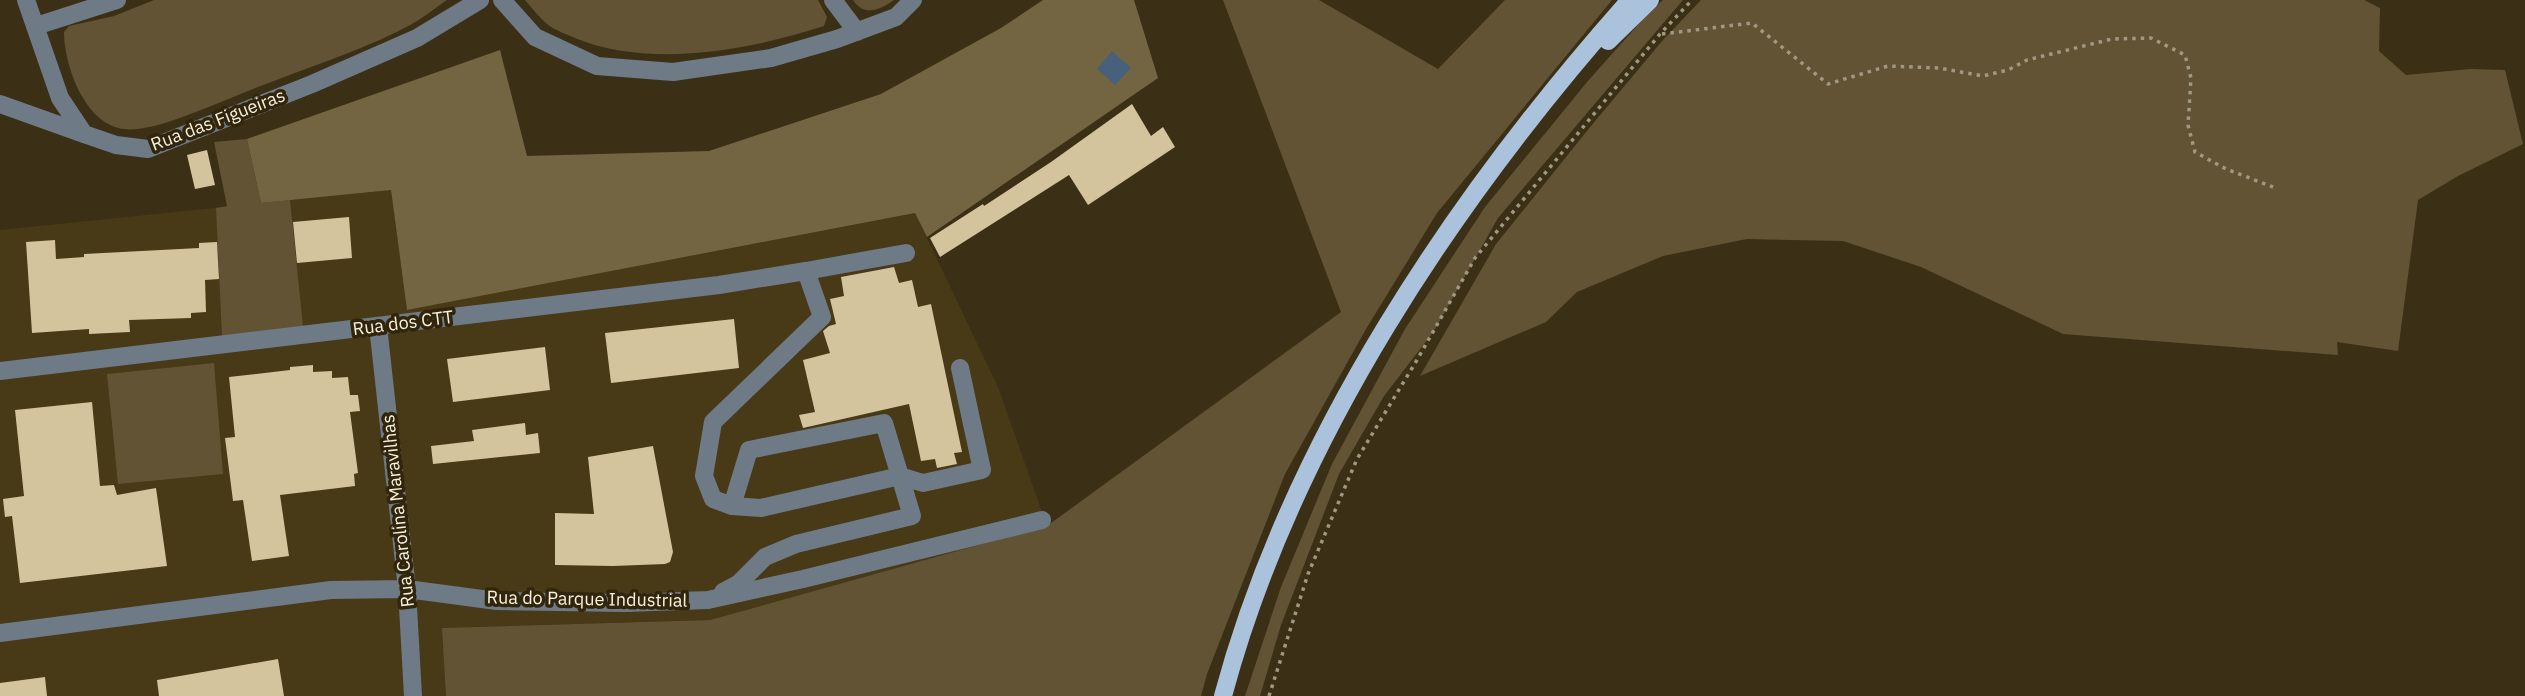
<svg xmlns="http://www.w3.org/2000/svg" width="2525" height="696" font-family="'IBM Plex Sans',sans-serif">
	<rect width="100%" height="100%" fill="#3b3015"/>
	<path fill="#483917" d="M391,190L407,310L915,213L998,387L1047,526L710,620L443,628L446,696H0V230Z"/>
	<path fill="#615333" d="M154,0H447C435,8 424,17 412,24C370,47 323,62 279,79C246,91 213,106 180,118C163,124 135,133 118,128C83,119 64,64 64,32L69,26L114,16Z
		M525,0H818L827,17L824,26C750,50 650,69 575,38C566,34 554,30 547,24C539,17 532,8 525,0Z
		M853,0H894C880,10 864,17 853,0Z
		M1223,0H1319L1438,69L1505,0H1612L1437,213L1366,329L1285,474L1207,674L1201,696H446L442,628L710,620L1047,526L1341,312Z
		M1663,0H1683L1498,218L1434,331L1384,396L1339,474L1281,625L1260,696H1245L1281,587L1332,464L1405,329L1485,207L1587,82L1645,17Z
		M1701,0H2364L2380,8L2379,51L2406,75L2470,69L2505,70L2523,144L2458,176L2418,200L2398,351L2337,342L2338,355L2063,334L1921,267L1843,241L1747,239L1663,256L1577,292L1546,322L1420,376L1496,244L1591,126L1662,41Z
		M247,139L261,203L290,200L303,326L222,336L216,208L227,206L214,142Z
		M214,363L223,474L118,484L107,374Z"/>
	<path fill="#746542" d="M1043,0H1134L1158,78L927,237L915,213L407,310L391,190L261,203L247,139L500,50L527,156L709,151L881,94L1001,28Z"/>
	<path fill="#47607b" d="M1112,51L1131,68L1115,85L1097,69Z"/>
	<path fill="#d4c49e" d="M1132,104L1151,136L1163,127L1175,147L1088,205L1069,175L940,257L930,238L983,204L984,206L1051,162Z
		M207,150L215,185L195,189L187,155Z
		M349,217L352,258L297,263L293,222Z
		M55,240L56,259L84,257V254L199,248V243L217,242L219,279L205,280L206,312L191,313V318L129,320L130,332L89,334V329L32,333L26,242Z
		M894,267L899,283L912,280L918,307L931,304L962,452L954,453L957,464L937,468L935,459L921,461L909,404L803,428L799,415L815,412L803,360L830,353L823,331L829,326L836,324L830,299L844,296L841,277Z
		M734,319L739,368L611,383L605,333Z
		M545,347L550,390L453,402L447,359Z
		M313,365V372L332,371V378L348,377L350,395H358L360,411L350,412L358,473L354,474L355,486L280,495L289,556L252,561L243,500L233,501L225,438L235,437L229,377L290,370V367Z
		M92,402L100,486L114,485L117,495L156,488L167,566L20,583L12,516L5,517L3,499L24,496L15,410Z
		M525,423L526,435L538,433L540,453L433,464L431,446L474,441L472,430Z
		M653,446L673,552L670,562L665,564L613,566L555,565V513L594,514L588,457Z
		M278,659L284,696H159L157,680Z
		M45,677L47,696H0V683Z"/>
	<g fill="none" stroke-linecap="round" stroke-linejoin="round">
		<path stroke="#a09882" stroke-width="3.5" stroke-dasharray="3.5 5" stroke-linecap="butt" d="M1662,34L1752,23L1828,84L1888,66L1939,68L1983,76L2008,70L2027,60L2112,39L2151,38L2185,55L2191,78L2188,125L2195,152L2226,169L2273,187
			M1269,696L1308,574L1357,459L1417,360L1475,258L1660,34L1692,0"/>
		<path stroke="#6f7a87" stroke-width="18" d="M26,0L60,98L84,134L116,145L148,149L312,84L417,38L480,0
			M502,0L535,37L597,66L673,72L771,58L837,39L896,17L913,0
			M833,0L857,32
			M36,26L117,0
			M0,104L84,134
			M378,326L407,589L413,696
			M0,371L719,285L806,271
			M732,506L713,499L704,476L713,422L822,317L806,271L906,253
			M723,592L738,584L765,557L796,544L912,516L884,423L749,450L732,506L761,508L900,476L923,483L982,470L960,368
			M0,633L331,590L407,589L497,601L626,603L708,600L803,579L1042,520"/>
		<path stroke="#abc2dd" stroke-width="18" d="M1608,41L1650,0
			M1223,696C1292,439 1455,197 1630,0"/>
	</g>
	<g text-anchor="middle" stroke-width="7" stroke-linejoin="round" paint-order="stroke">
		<g font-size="18" fill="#f8f1e1" stroke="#31260b">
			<text transform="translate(218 120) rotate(-21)" y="6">Rua das Figueiras</text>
			<text transform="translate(403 323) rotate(-7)" y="6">Rua dos CTT</text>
			<text transform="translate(398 511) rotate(-96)" y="6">Rua Carolina Maravilhas</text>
			<text transform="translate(587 599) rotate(1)" y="6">Rua do Parque Industrial</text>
		</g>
	</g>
</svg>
